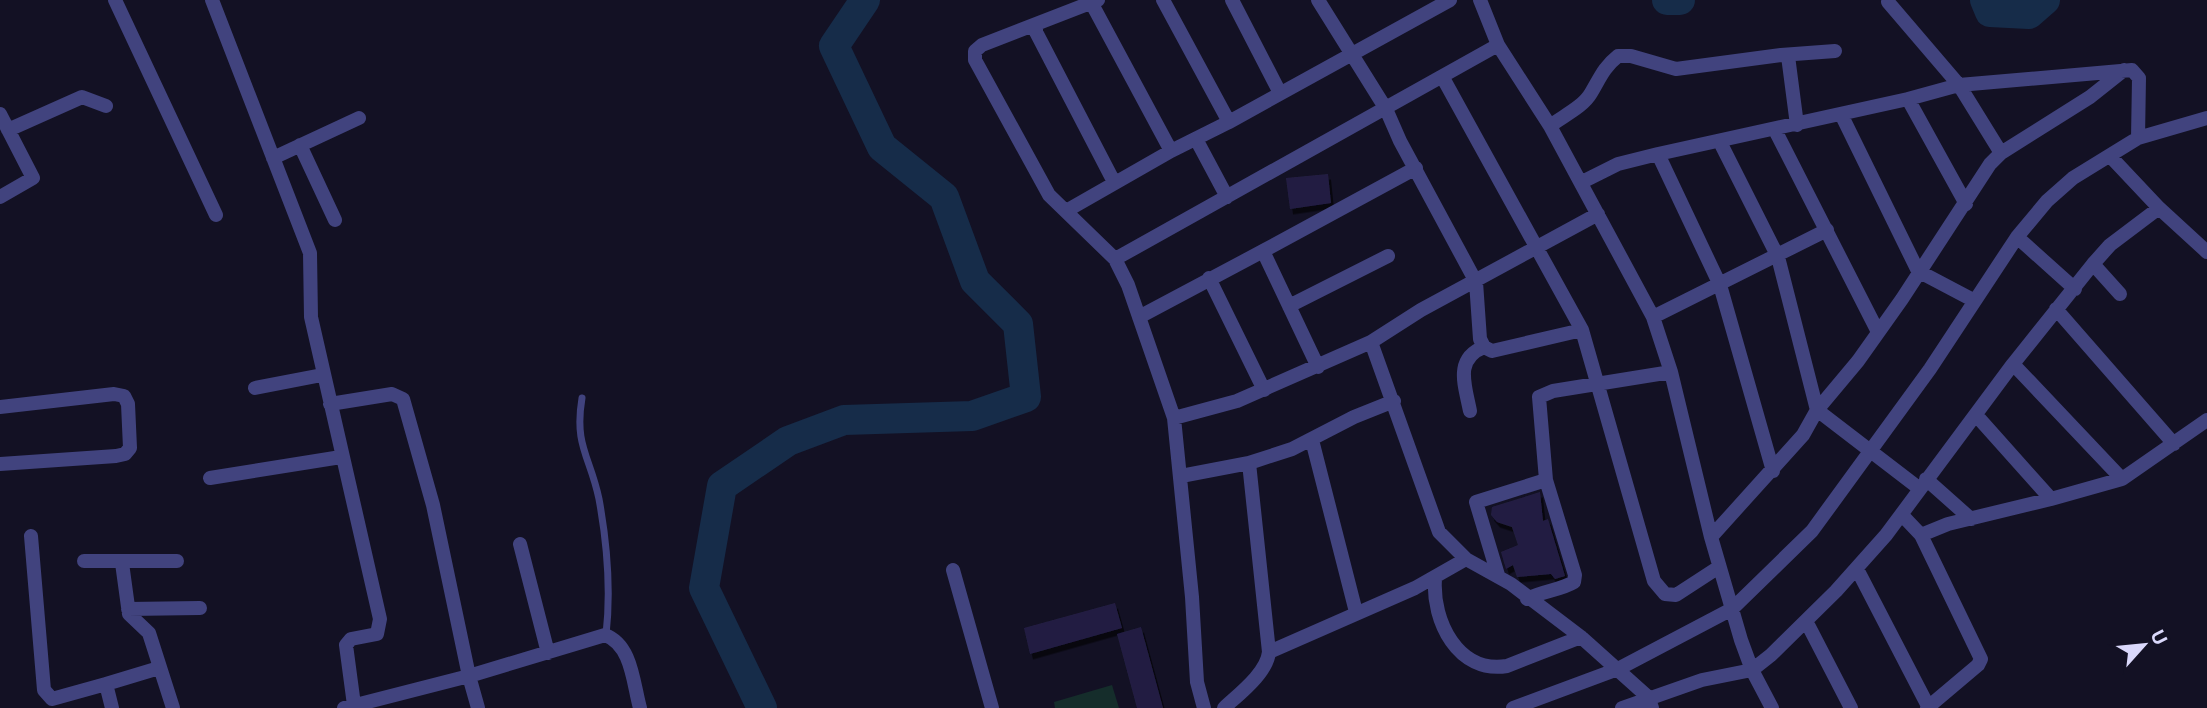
<svg xmlns="http://www.w3.org/2000/svg" width="2207" height="708" font-family="'Open Sans',sans-serif">
	<defs>
		<filter id="shadow"><feDropShadow dx="3" dy="5.5" stdDeviation="0" flood-color="#0009"/></filter>
	</defs>
	<rect width="100%" height="100%" fill="#131124"/>
	<path fill="#152d2b" d="M1112,685L1119,708H1055L1054,702Z"/>
	<g fill="none" stroke-linecap="round" stroke-linejoin="round">
		<path stroke="#162c49" stroke-width="30" d="M1667,0H1680
			M1985,0L1990,12L2029,14L2045,0
			M762,708L704,588L722,486L788,441L844,420L972,416L1026,397L1018,324L975,281L944,197L882,147L834,46L865,0"/>
	</g>
	<path fill="#241f43" filter="url(#shadow)" d="M1328,174L1331,203L1290,209L1286,178Z
		M1540,492L1543,521L1548,519L1565,576L1555,579L1551,574L1517,577L1513,565L1506,569L1501,552L1518,545L1512,527L1497,522L1491,515L1492,507Z
		M1115,603L1122,628L1030,654L1024,628Z
		M1141,627L1163,708H1137L1117,634Z"/>
	<g fill="none" stroke-linecap="round" stroke-linejoin="round">
		<path stroke="#41437e" stroke-width="7" d="M582,398C574,446 590,456 599,499C607,543 611,591 606,635"/>
		<path stroke="#41437e" stroke-width="14" d="M115,0L216,215
			M212,0L310,253L311,317L380,619L377,634L351,639L346,645L354,705
			M1098,0L982,45L975,51V60L1049,195L1115,259L1128,285L1174,418L1192,597L1197,682L1204,708
			M1232,0L1280,93
			M1318,0L1386,109L1400,141L1476,282L1480,339L1484,347L1492,351L1582,330
			M1480,0L1498,45L1550,126L1653,317L1671,372L1711,537L1741,640L1752,670L1772,708
			M1888,2L1959,85L2001,153
			M1092,4L1171,151L1229,122L1163,0
			M1036,25V32L1114,182
			M1788,56L1797,125
			M1443,78L1582,330L1654,581L1665,594L1676,595L1719,567
			M0,114L33,178L0,197
			M1841,114L1918,271L1973,300
			M1229,122L1450,0
			M1550,126C1563,116 1583,107 1591,93C1600,78 1604,67 1618,56H1631L1676,69L1781,55L1835,51
			M8,130L82,97L106,106
			M1775,130L1878,332
			M2138,138L2207,118
			M1196,139L1227,197
			M1720,142L1778,257L1817,410L1920,489
			M300,145L335,220
			M1658,154L1908,99L1966,204
			M2110,156L2159,208L2207,252
			M273,158L359,118
			M1582,182L1618,164L1658,154L1720,285L1773,471
			M1066,211L1171,151
			M2017,237L2075,289
			M1115,259L1498,45
			M2093,264L2120,294
			M1209,278L1264,390
			M1289,306L1388,256
			M2056,309L2174,444
			M1139,317L1263,251
			M1653,317L1827,230
			M1371,342L1439,532L1466,559L1511,584L1581,637L1648,697L1652,708
			M2013,364L2122,479
			M1318,367L1263,251L1416,168
			M255,388L322,375
			M330,404L392,394L403,399L433,505L469,676L344,708
			M0,407L114,394L124,396L128,404L130,448L125,454L116,456L0,464
			M1470,411C1465,385 1454,359 1484,347
			M1976,415L2051,499L2122,479L2207,420
			M1174,418L1237,401L1371,342L1421,310L1598,214
			M1312,440L1356,612
			M1249,463L1269,652
			M1181,476L1249,463L1292,449L1354,417L1394,401
			M210,478L341,457
			M1926,479L1971,519
			M1902,515L1921,535L1981,659L1978,665L1927,708
			M1921,535L1948,524L2051,499
			M31,536L44,690L52,699L106,684
			M1711,537L1803,435L1817,410L1858,361L1902,299L1990,164L2001,153L2090,97L2124,70
			M520,544L548,653
			M84,561H177
			M122,563L129,614L149,633L173,708
			M1857,569L1928,706
			M953,570L992,708
			M1498,575L1476,502L1546,480
			M1435,579C1432,621 1458,674 1507,666L1581,637
			M1527,599C1542,591 1561,590 1574,582L1575,575L1546,480L1539,397L1553,391L1671,372
			M128,609L200,608
			M1806,621L1851,708
			M112,708L106,684L159,668
			M478,708L469,676L605,635C632,645 633,683 640,708
			M1224,708C1239,694 1267,673 1269,652L1415,588L1466,559
			M1513,708L1618,669L1732,609L1812,531L1930,369L2017,237L2047,201L2073,178L2138,138L2139,78L2132,70L1959,85L1908,99
			M1622,708L1702,680L1752,670L1771,655L1836,591L1886,535L2013,364L2093,264L2110,245L2159,208"/>
	</g>
	<g transform="translate(2144 645) rotate(63)" stroke="#131124" stroke-width="5" paint-order="stroke">
	<path d="M0-5L12 26L0 18L-12 26Z" fill="#dad8fb"/>
	<text y="-10" font-size="19" font-weight="bold" text-anchor="middle" fill="#dad8fb">U</text>
	</g>
</svg>
